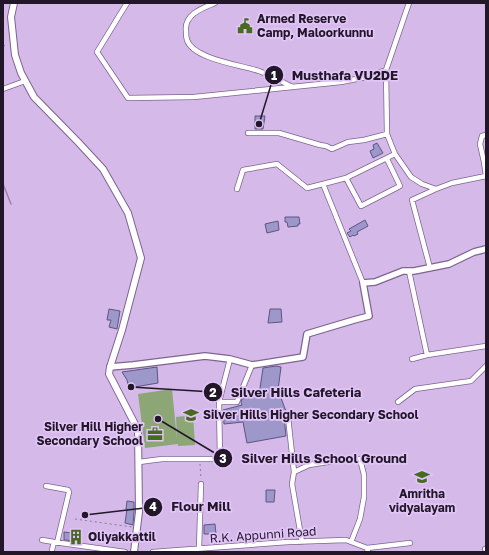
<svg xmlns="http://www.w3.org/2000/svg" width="489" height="555" font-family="'Golos Text',sans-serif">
	<rect width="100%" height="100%" fill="#d5b9e9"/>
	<path fill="#8da676" d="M172,389L177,439L176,417L193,415L195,445L178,446V444L145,448L138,394Z"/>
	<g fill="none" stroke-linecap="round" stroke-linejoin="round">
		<path stroke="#9c7eb1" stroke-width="1.5" d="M3,184L11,204"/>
	</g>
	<path fill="#9e97ca" stroke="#5d5583" d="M255,116H265L263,129H255Z
		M377,143L383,153L373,158L370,151L374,149L373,145Z
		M285,217H299L300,224H298V226L288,227L287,222H285Z
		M365,220L368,226L357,232L358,234L354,236L353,235L350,237L347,233L351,231L349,229Z
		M278,221L279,230L267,233L265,224Z
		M109,309L120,311L117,329L109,327L111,320H107Z
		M270,309H281L282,322L268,323Z
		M276,366L281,367L278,390L287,414L285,415L284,417L286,436L247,443L243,422L224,424L223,410L242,405L241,402L242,399L259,395L263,368Z
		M157,367L158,383L129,388L127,380L122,372Z
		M266,490H275L274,502H266Z
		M127,501L134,502V512L133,525L125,523L127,509H126Z
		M215,524L216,534H204V525Z
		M64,532L79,534V541L64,540Z"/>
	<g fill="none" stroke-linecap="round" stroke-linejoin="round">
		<g stroke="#7e6490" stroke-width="6">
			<path id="minor" d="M127,3L97,52L128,98L194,97L341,82L367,77L386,70
				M215,3C203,8 184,14 186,31C186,33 186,37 187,40C193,59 241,65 259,71C270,75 281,81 292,87
				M409,3L386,70L387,134L395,154L411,177L422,184L436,189L452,183L486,176V177
				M3,89L25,81
				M248,133H279L320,145L326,146L332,149L348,142L364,140L387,134
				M387,159L400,186L361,206L346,178L395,154
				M486,176L484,162L480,144L482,136L486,135
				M323,184L346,178
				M237,189L243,170L277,164L307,188L323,184L363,283
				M430,268L412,200L436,189
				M409,271L427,355
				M412,359L427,355L486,346
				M219,402H237L252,365
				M398,402L415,389L471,381L486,366
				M288,417L294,472
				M360,459L376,458
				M139,462L162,459H220L219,402L230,359
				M46,486L68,490L69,492L57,543
				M42,540L54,542
				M302,542L292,484L294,472L309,465L346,459H360L364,475V497L360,519L351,542
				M367,548L410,543
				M199,549L201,484
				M485,549H486
				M52,550L54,542L125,552
				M153,552L288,542L346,540L367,548L368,552"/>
		</g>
		<g stroke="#7e6490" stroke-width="8">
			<path id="tertiary" d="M110,367L133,365L205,356L230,359L252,365L303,357L307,334L354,320L369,316L363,283L375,282L403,271H414L449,264L474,252L486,249"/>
		</g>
		<g stroke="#7e6490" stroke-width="8">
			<path id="secondary" d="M14,3L11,17L15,55L21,73L34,97L78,142L103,169L128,213L141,258L122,330L110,367L109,374L138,430L139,512L134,552"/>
		</g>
		<path stroke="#8e799d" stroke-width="1" stroke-dasharray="2 3" stroke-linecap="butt" d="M3,46L7,45
			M200,464L201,479
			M75,519L132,527"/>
		<use href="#minor" stroke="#fff" stroke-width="4.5"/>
		<use href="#tertiary" stroke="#fff" stroke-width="5.5"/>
		<use href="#secondary" stroke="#fff" stroke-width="6"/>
	</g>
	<defs>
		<g id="civic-bare" transform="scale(1.2)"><path d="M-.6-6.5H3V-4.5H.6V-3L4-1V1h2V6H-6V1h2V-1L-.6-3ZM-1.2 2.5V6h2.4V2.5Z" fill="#486920" stroke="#e2c5f7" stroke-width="2.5" paint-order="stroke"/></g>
		<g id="school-bare" transform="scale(1.2)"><path d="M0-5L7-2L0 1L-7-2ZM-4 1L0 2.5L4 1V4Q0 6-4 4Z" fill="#486920" stroke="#e2c5f7" stroke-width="2.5" paint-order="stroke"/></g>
		<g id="office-bare" transform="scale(1.2)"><path d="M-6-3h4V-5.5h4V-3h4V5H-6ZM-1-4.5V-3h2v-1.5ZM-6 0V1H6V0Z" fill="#486920" stroke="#e2c5f7" stroke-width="2.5" paint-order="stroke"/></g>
		<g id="building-bare" transform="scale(1.2)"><path d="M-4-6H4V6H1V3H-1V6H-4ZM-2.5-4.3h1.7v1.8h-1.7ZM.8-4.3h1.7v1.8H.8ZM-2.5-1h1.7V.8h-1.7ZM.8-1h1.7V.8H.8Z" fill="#486920" stroke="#e2c5f7" stroke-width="2.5" paint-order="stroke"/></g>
	</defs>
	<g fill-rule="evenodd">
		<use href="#civic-bare" x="245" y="26"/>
		<use href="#school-bare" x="191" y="415"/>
		<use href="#office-bare" x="155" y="434"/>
		<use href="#school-bare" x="422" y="477"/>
		<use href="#building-bare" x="76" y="537"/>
	</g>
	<g text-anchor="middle" stroke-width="3.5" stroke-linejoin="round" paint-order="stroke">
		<g font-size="12" font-weight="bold" fill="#221729" stroke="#e2c5f7" text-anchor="start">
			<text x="257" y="23">Armed Reserve<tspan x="257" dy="14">Camp, Maloorkunnu</tspan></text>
			<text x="203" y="419">Silver Hills Higher Secondary School</text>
			<text x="143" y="431" text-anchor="end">Silver Hill Higher<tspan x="143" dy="14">Secondary School</tspan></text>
			<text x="422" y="498" text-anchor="middle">Amritha<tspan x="422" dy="14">vidyalayam</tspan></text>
			<text x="88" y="541">Oliyakkattil</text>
		</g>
		<g font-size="12" fill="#221729" stroke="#e2c5f7">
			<text transform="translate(263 535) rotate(-4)" y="4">R.K. Appunni Road</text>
		</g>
	</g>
	<path fill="none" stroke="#221729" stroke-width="1.5" d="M259 124L274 75M131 387L213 392M158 419L223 458M85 515L153 507"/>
	<g fill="#221729" stroke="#e2c5f7" stroke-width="1.5">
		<circle cx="259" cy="124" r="4"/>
		<circle cx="131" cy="387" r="4"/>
		<circle cx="158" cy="419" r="4"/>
		<circle cx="85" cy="515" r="4"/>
		<circle cx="274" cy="75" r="10"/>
		<circle cx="213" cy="392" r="10"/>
		<circle cx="223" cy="458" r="10"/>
		<circle cx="153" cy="507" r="10"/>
	</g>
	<g font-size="12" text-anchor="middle" font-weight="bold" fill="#fff">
		<text x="274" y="80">1</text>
		<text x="213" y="397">2</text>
		<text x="223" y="463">3</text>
		<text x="153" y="511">4</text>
	</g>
	<g font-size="13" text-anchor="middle" font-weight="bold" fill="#221729" stroke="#e2c5f7" stroke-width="3.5" stroke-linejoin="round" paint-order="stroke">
		<text x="345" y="80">Musthafa VU2DE</text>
		<text x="296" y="397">Silver Hills Cafeteria</text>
		<text x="324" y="463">Silver Hills School Ground</text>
		<text x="201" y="511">Flour Mill</text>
	</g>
	<rect width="489" height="555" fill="none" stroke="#221729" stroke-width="8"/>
</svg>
